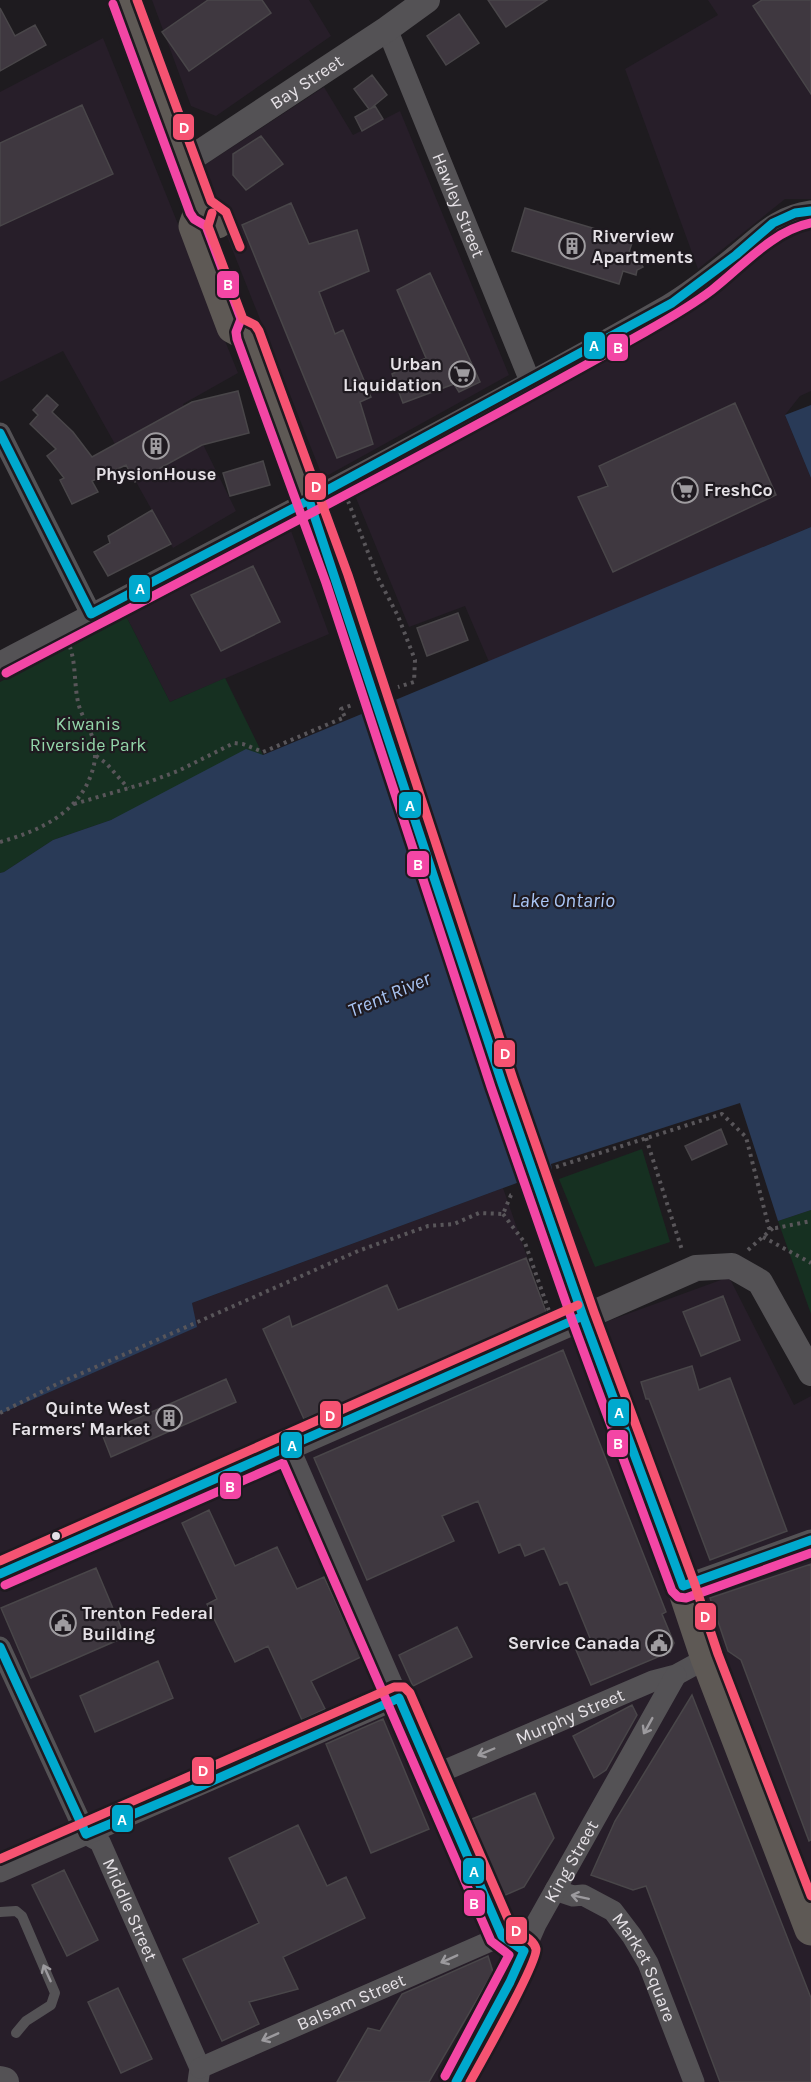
<svg xmlns="http://www.w3.org/2000/svg" width="811" height="2082" font-family="Karla,sans-serif">
	<rect width="100%" height="100%" fill="#1e1b1f"/>
	<path fill="#271e29" d="M152,0H309L331,36L216,116L191,106Z
		M708,0H811V199H785L698,269L625,69L718,15Z
		M103,38L238,373L183,404L236,511L173,548L63,351L0,382V92Z
		M324,87L353,135L400,111L509,375L323,478L200,168Z
		M811,227V391L800,396L785,415L811,478V527L489,662L465,606L409,627L354,493L664,326L775,231Z
		M290,528L329,634L170,702L126,616Z
		M503,1188L556,1340L729,1277L794,1405L811,1396V2082H0V1414L196,1327L192,1303Z"/>
	<path fill="#163021" d="M126,616L170,702L225,678L263,755L111,820L53,840L4,872L0,873V682Z
		M642,1149L670,1242L595,1267L559,1179Z
		M811,1210V1314L778,1221Z"/>
	<path fill="#293a57" d="M811,405V478L785,415Z
		M811,527V1210L778,1221L740,1103L551,1164L552,1170L192,1303L197,1327L0,1414V873L4,872L53,840L111,820L246,749L263,755Z"/>
	<path fill="#3f3840" stroke="#494649" stroke-width="1.5" d="M208,0H262L271,13L189,71L162,32Z
		M488,0H547L506,27Z
		M762,0H811V94L753,6Z
		M0,8L15,36L35,25L46,45L0,71Z
		M459,14L479,43L446,65L427,36Z
		M372,75L387,95L370,109L375,106L383,119L362,131L355,117L369,109L354,89Z
		M82,105L113,174L0,226V143Z
		M261,136L283,164L246,190L233,175V154Z
		M291,203L309,244L357,230L369,271L319,292L335,334L343,330L371,397L360,402L373,444L337,458L242,225Z
		M525,208L633,240L629,252L642,256L640,262L643,267L637,270L636,275L623,271L619,284L512,251Z
		M430,273L480,382L459,392L454,384L403,403L392,374L426,358L397,290Z
		M238,391L249,433L202,445L135,482L126,465L92,481L98,492L72,504L60,480L64,478L47,456L56,449L30,424L38,415L33,410L47,395L58,405L52,412L73,432L92,457L192,402Z
		M735,403L776,495L613,572L578,497L608,486L599,466Z
		M263,461L270,485L230,496L223,473Z
		M152,510L171,544L108,576L94,552L110,543L108,536Z
		M253,566L280,622L221,651L191,595Z
		M458,613L468,640L427,656L417,628Z
		M721,1129L727,1144L692,1160L685,1146Z
		M526,1258L548,1317L304,1419L263,1329L289,1316L292,1327L387,1285L398,1310Z
		M723,1296L740,1340L701,1356L683,1312Z
		M563,1350L666,1612L662,1614L674,1643L670,1652L591,1685L576,1650L592,1643L567,1582L560,1585L544,1548L525,1556L520,1544L499,1553L478,1501L442,1516L454,1541L367,1580L314,1458Z
		M692,1366L699,1390L730,1378L787,1531L710,1560L649,1399H646L641,1382Z
		M226,1379L236,1402L111,1457L102,1434Z
		M209,1510L235,1566L277,1547L297,1589L324,1577L361,1657L311,1681L325,1709L302,1720L268,1646L235,1662L207,1604L217,1599L182,1523Z
		M811,1564V1840L809,1841L741,1660L728,1651L710,1598Z
		M96,1568L125,1637L31,1678L1,1608Z
		M457,1627L472,1657L413,1686L399,1655Z
		M158,1661L173,1698L95,1732L80,1696Z
		M692,1695L811,1998V2082H720L646,1886L633,1890L591,1875L615,1821Z
		M632,1705L637,1715L606,1770L594,1778L573,1736Z
		M383,1719L429,1829L371,1853L326,1744Z
		M535,1793L554,1838L524,1887L503,1896L472,1819Z
		M298,1825L327,1886L346,1877L365,1918L283,1957L298,1989L249,2002L259,2024L222,2041L183,1959L259,1923L229,1858Z
		M64,1870L98,1940L67,1956L32,1885Z
		M488,1956L493,1972L429,2082H337L368,2028L380,2031L402,1994Z
		M118,1988L152,2059L121,2073L88,2002Z"/>
	<g fill="none" stroke-linecap="round" stroke-linejoin="round">
		<path stroke="#59565a" stroke-width="4" stroke-dasharray="3 4.5" stroke-linecap="butt" d="M348,501L378,578L398,616L415,660L414,682L398,687
			M96,756L106,763L128,788
			M74,804L146,783L178,771L234,743L243,744L263,752L345,717L341,709L352,705
			M0,842C39,831 79,813 92,772C95,763 96,754 94,745C92,729 81,717 78,702C74,683 76,665 70,647
			M646,1138L682,1250
			M556,1167L722,1114L746,1137L769,1228H776L811,1221
			M503,1214L525,1243L549,1311
			M763,1237L811,1263
			M748,1250L773,1228
			M0,1413L55,1385L358,1251L428,1226L454,1224L479,1213L503,1214L511,1195L514,1194"/>
		<path stroke="#545255" stroke-width="10" d="M0,1912L16,1911L22,1916L55,1993L51,2005L26,2021L16,2033"/>
		<g stroke="#545255" stroke-width="21">
			<path id="s1" d="M387,29L530,381"/>
			<path d="M0,433L91,614"/>
			<path d="M0,662C224,545 449,430 668,305C692,291 715,272 736,255C762,234 777,216 811,211"/>
			<path d="M289,1447L502,1936L524,1951"/>
			<path d="M683,1586L811,1540"/>
			<path id="s2" d="M0,1647L86,1834L100,1842L200,2068L198,2082"/>
			<path id="s3" d="M434,1775L653,1681L676,1675L707,1658"/>
			<path d="M0,1872L399,1698"/>
			<path id="s4" d="M555,1890L573,1896L583,1895L613,1911L632,1936L648,1963L694,2082"/>
			<path id="s5" d="M200,2068L502,1936"/>
			<path id="s6" d="M456,2082L516,1970L536,1924L676,1675"/>
		</g>
		<g stroke="#545255" stroke-width="26">
			<path id="s7" d="M184,163L387,29L427,0"/>
			<path d="M0,1574L696,1268L732,1266L760,1282L811,1373"/>
		</g>
		<path stroke="#545255" stroke-width="30" d="M0,2081L4,2082"/>
		<path stroke="#5e5955" stroke-width="33" d="M124,0L201,209L216,218L217,222
			M201,209L195,226L233,327L248,335L337,579L502,1083L583,1316L683,1586L707,1658L811,1929"/>
		<g stroke="#1f1a20" stroke-width="14">
			<path id="bus-1" d="M0,433L91,614L309,500L672,303L736,255L773,223L795,213L811,211
				M309,500L502,1083L583,1316L683,1586L811,1540
				M0,1574L583,1316
				M0,1647L86,1834L203,1785L399,1698L502,1936L524,1951L510,1982L456,2082"/>
		</g>
		<g stroke="#1f1a20" stroke-width="14">
			<path id="bus-2" d="M113,4L190,213L194,219L206,226L241,319L236,332L237,339L326,583L491,1087L572,1320L672,1591L678,1597L686,1598L811,1553
				M6,673C220,561 435,450 645,332C668,319 691,306 712,290C743,266 772,231 811,223
				M5,1585L283,1463L491,1941L509,1955L445,2076"/>
		</g>
		<g stroke="#1f1a20" stroke-width="14">
			<path id="bus-3" d="M137,0L211,201L226,212L240,247
				M212,213L208,226L243,319L255,325L259,331L348,575L513,1079L594,1312L694,1582L718,1654L811,1896
				M0,1561L578,1305
				M0,1859L394,1687H404L410,1693L512,1928C519,1933 534,1939 536,1949C538,1962 480,2064 470,2082"/>
		</g>
		<use href="#bus-1" stroke="#00a9ce" stroke-width="9"/>
		<use href="#bus-2" stroke="#f346a5" stroke-width="9"/>
		<use href="#bus-3" stroke="#f65372" stroke-width="9"/>
	</g>
	<defs><path id="oneway-shaft" d="M-6 0H5M1.5-3L5.5 0L1.5 3" fill="none" stroke-width="1.6" stroke-linecap="round" stroke-linejoin="round" transform="scale(1.5)"/></defs>
	<g stroke="#9c9a9e">
		<use href="#oneway-shaft" transform="translate(648 1726) rotate(119)"/>
		<use href="#oneway-shaft" transform="translate(486 1752) rotate(157)"/>
		<use href="#oneway-shaft" transform="translate(580 1897) rotate(-168)"/>
		<use href="#oneway-shaft" transform="translate(449 1959) rotate(156)"/>
		<use href="#oneway-shaft" transform="translate(47 1973) rotate(-114)"/>
		<use href="#oneway-shaft" transform="translate(270 2037) rotate(156)"/>
	</g>
	<defs>
		<g id="building-ring" transform="scale(1.35)"><circle r="9.5" fill="#1f1a20" stroke="#9f9ca0" stroke-width="1.5"/><path d="M-4-6H4V6H1V3H-1V6H-4ZM-2.5-4.3h1.7v1.8h-1.7ZM.8-4.3h1.7v1.8H.8ZM-2.5-1h1.7V.8h-1.7ZM.8-1h1.7V.8H.8Z" fill="#9f9ca0"/></g>
		<g id="supermarket-ring" transform="scale(1.35)"><circle r="9.5" fill="#1f1a20" stroke="#9f9ca0" stroke-width="1.5"/><path d="M-6-5.5h2.5l.6 2H6L4.5 2H-2.5L-4.4-4H-6ZM-1.5 3.2a1.3 1.3 0 1 0 .1 0ZM3 3.2a1.3 1.3 0 1 0 .1 0Z" fill="#9f9ca0"/></g>
		<g id="civic-ring" transform="scale(1.35)"><circle r="9.5" fill="#1f1a20" stroke="#9f9ca0" stroke-width="1.5"/><path d="M-.6-6.5H3V-4.5H.6V-3L4-1V1h2V6H-6V1h2V-1L-.6-3ZM-1.2 2.5V6h2.4V2.5Z" fill="#9f9ca0"/></g>
	</defs>
	<g fill-rule="evenodd">
		<use href="#building-ring" x="572" y="246"/>
		<use href="#supermarket-ring" x="462" y="374"/>
		<use href="#building-ring" x="156" y="446"/>
		<use href="#supermarket-ring" x="685" y="490"/>
		<use href="#building-ring" x="169" y="1418"/>
		<use href="#civic-ring" x="63" y="1623"/>
		<use href="#civic-ring" x="659" y="1643"/>
	</g>
	<circle fill="#e5e1e6" stroke="#1f1a20" stroke-width="2" cx="56" cy="1536" r="5"/>
	<g text-anchor="middle" stroke-width="4.5" stroke-linejoin="round" paint-order="stroke">
		<g font-size="18" fill="#e5e1e6" stroke="#1f1a20">
			<text dy="6" stroke="none"><textPath href="#s7" startOffset="147">Bay Street</textPath></text>
			<text dy="6" stroke="none"><textPath href="#s1" startOffset="190">Hawley Street</textPath></text>
			<text dy="6" stroke="none"><textPath href="#s3" startOffset="148">Murphy Street</textPath></text>
			<text dy="6" stroke="none"><textPath href="#s6" startOffset="249">King Street</textPath></text>
			<text dy="6" stroke="none"><textPath href="#s2" startOffset="296">Middle Street</textPath></text>
			<text dy="6" stroke="none"><textPath href="#s4" startOffset="128">Market Square</textPath></text>
			<text dy="6" stroke="none"><textPath href="#s5" startOffset="165">Balsam Street</textPath></text>
		</g>
		<g font-size="18" font-weight="bold" fill="#e5e1e6" stroke="#1f1a20" text-anchor="start">
			<text x="592" y="242">Riverview<tspan x="592" dy="21">Apartments</tspan></text>
			<text x="442" y="370" text-anchor="end">Urban<tspan x="442" dy="21">Liquidation</tspan></text>
			<text x="156" y="480" text-anchor="middle">PhysionHouse</text>
			<text x="704" y="496">FreshCo</text>
			<text x="150" y="1414" text-anchor="end">Quinte West<tspan x="150" dy="21">Farmers' Market</tspan></text>
			<text x="82" y="1619">Trenton Federal<tspan x="82" dy="21">Building</tspan></text>
			<text x="640" y="1649" text-anchor="end">Service Canada</text>
		</g>
		<g font-size="18" fill="#94d6aa" stroke="#1f1a20">
			<text x="88" y="730">Kiwanis<tspan x="88" dy="21">Riverside Park</tspan></text>
		</g>
		<g font-size="20" font-style="italic" fill="#aac6f5" stroke="#1f1a20">
			<text x="563" y="907">Lake Ontario</text>
			<text transform="translate(389 994) rotate(-23)" y="7">Trent River</text>
		</g>
	</g>
	<g stroke="#1f1a20" stroke-width="2">
		<rect x="172" y="113" width="23" height="28" rx="6" fill="#f65372"/>
		<rect x="216" y="270" width="24" height="29" rx="6" fill="#f346a5"/>
		<rect x="583" y="331" width="23" height="29" rx="6" fill="#00a9ce"/>
		<rect x="606" y="333" width="23" height="29" rx="6" fill="#f346a5"/>
		<rect x="304" y="472" width="23" height="29" rx="6" fill="#f65372"/>
		<rect x="128" y="574" width="23" height="29" rx="6" fill="#00a9ce"/>
		<rect x="398" y="791" width="24" height="28" rx="6" fill="#00a9ce"/>
		<rect x="406" y="850" width="24" height="28" rx="6" fill="#f346a5"/>
		<rect x="493" y="1039" width="23" height="29" rx="6" fill="#f65372"/>
		<rect x="607" y="1398" width="23" height="29" rx="6" fill="#00a9ce"/>
		<rect x="319" y="1400" width="23" height="29" rx="6" fill="#f65372"/>
		<rect x="606" y="1429" width="23" height="29" rx="6" fill="#f346a5"/>
		<rect x="280" y="1431" width="23" height="28" rx="6" fill="#00a9ce"/>
		<rect x="219" y="1472" width="23" height="28" rx="6" fill="#f346a5"/>
		<rect x="694" y="1602" width="23" height="29" rx="6" fill="#f65372"/>
		<rect x="191" y="1756" width="24" height="29" rx="6" fill="#f65372"/>
		<rect x="111" y="1804" width="23" height="29" rx="6" fill="#00a9ce"/>
		<rect x="462" y="1857" width="23" height="28" rx="6" fill="#00a9ce"/>
		<rect x="463" y="1889" width="23" height="28" rx="6" fill="#f346a5"/>
		<rect x="505" y="1916" width="23" height="29" rx="6" fill="#f65372"/>
	</g>
	<g font-size="16" text-anchor="middle" font-weight="bold" fill="#fff">
		<text x="184" y="133">D</text>
		<text x="228" y="290">B</text>
		<text x="594" y="351">A</text>
		<text x="618" y="353">B</text>
		<text x="316" y="492">D</text>
		<text x="140" y="594">A</text>
		<text x="410" y="811">A</text>
		<text x="418" y="870">B</text>
		<text x="505" y="1059">D</text>
		<text x="619" y="1418">A</text>
		<text x="330" y="1421">D</text>
		<text x="618" y="1449">B</text>
		<text x="292" y="1451">A</text>
		<text x="230" y="1492">B</text>
		<text x="705" y="1622">D</text>
		<text x="203" y="1776">D</text>
		<text x="122" y="1825">A</text>
		<text x="474" y="1877">A</text>
		<text x="474" y="1909">B</text>
		<text x="516" y="1936">D</text>
	</g>
</svg>
